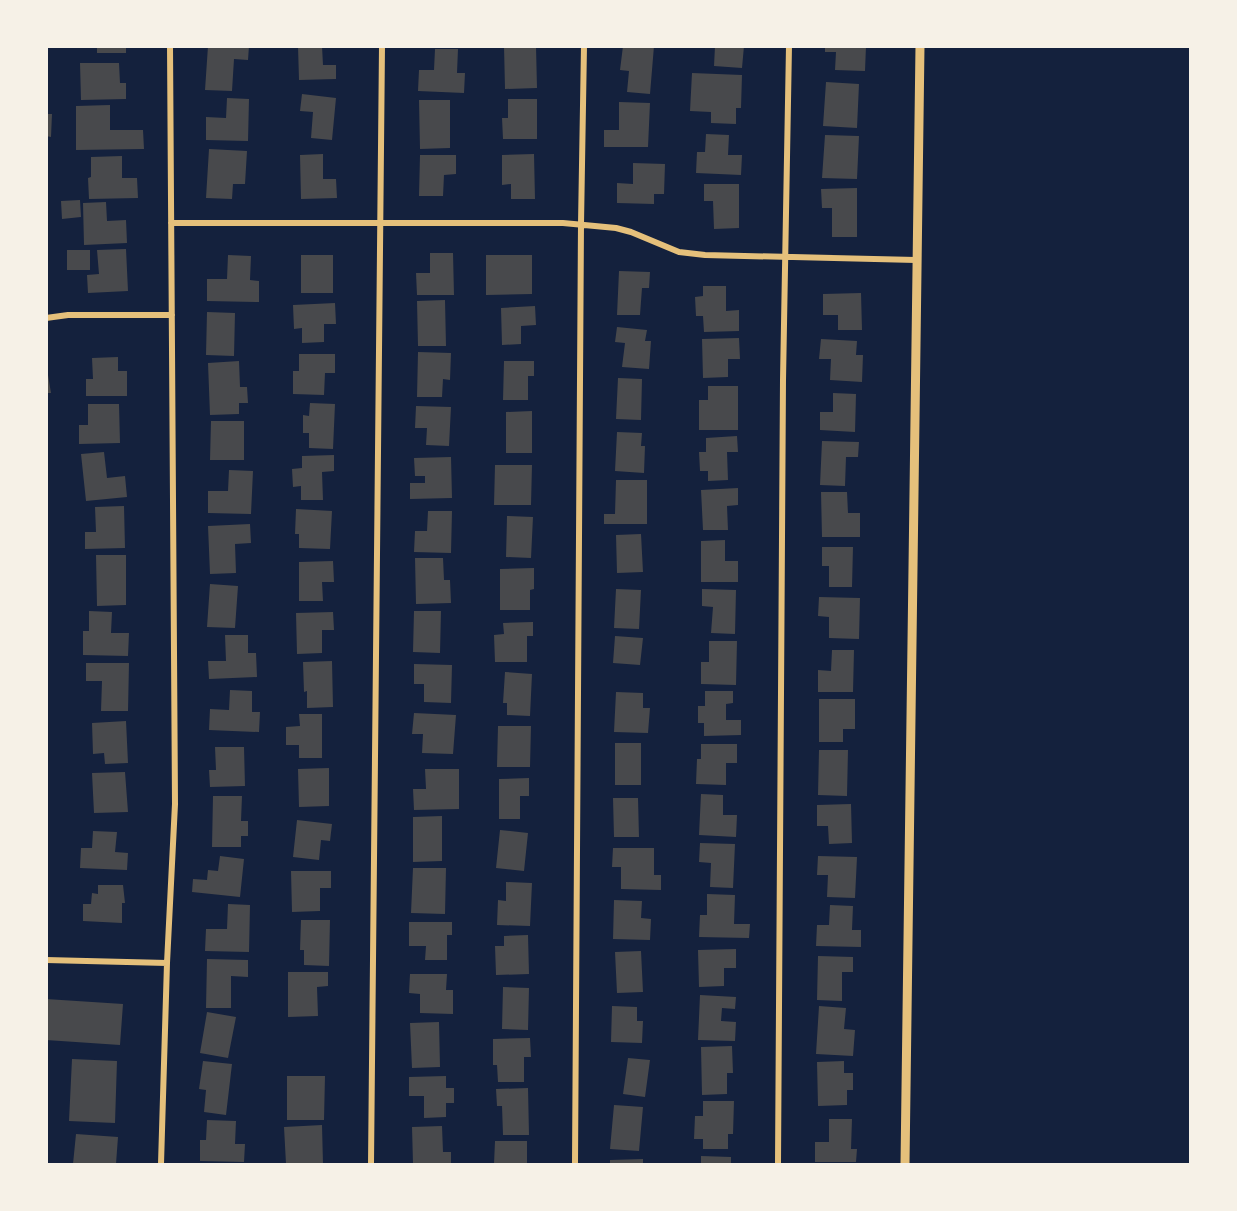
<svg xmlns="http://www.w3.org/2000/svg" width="1237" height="1211" font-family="Quicksand,sans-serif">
	<rect width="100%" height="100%" fill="#14213d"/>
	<path fill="#48494c" d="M97,46H126V53H97Z
		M208,46H249L248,60L234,59L232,91L205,90Z
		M298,46H322L323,65H336V79L299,80Z
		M504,46H536L537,88L505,89Z
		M623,46H654L650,94L627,92L629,71L620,70Z
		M715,46H744L742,68L714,66Z
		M825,46H866L865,71L835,70L836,52H825Z
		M435,49H458L457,73H465L464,93L418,91L419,70H434Z
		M80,63H119L120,83H126V99L81,100Z
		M692,73L742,75L741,108H736V124L711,123V112L690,111Z
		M826,82L859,84L857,128L823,126Z
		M302,94L336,98L332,140L311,138L313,112L300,111Z
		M227,98L249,99L248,141L206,140V117L226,118Z
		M508,99H537V139H503L502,118H508Z
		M419,100H450V148L420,149Z
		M619,102L650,103L648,147H604V130H619Z
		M110,105V130H143L144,149L76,150V106Z
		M46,114H52L51,137L46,136Z
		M706,134L729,135L728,155H742L741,175L696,173L697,152H705Z
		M825,135L859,136L857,179L822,178Z
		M209,149L247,151L245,184H233L232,199L206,198Z
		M323,154V179H336L337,198L301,199L300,155Z
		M534,154L535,199H511V184L502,185V155Z
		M420,155H456V174L444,175L443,196H419Z
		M122,156V178H137L138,198L89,199L88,178L91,177V157Z
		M633,163L665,164L664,194H654V204L617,203V183L633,184Z
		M704,184H739V228L714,229L713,201H704Z
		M857,188V237H832V208H822L821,189Z
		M80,200L81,217L62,219L61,201Z
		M106,202L107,221L126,220L127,243L84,245L83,203Z
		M126,249L128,291L88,293L87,275L99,274L97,250Z
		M67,250H90V270H67Z
		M430,253H453L454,295H417L416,273H430Z
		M228,255L251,256L250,280L259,281V302L207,301V279H227Z
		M301,255H333V293H301Z
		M486,255H532V294L486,295Z
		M619,271L650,272L649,288H642L640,315H617Z
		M703,286H726V311L739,310V331L704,332L703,316H696L695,297L703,296Z
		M861,293L862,330H838V315H823V294Z
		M445,300L446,346H418L417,301Z
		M335,303L336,324H324V342L302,343V328L294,329L293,305Z
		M535,306L536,325L521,326V344L502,345L501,308Z
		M207,312L235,313L234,356L206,355Z
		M617,327L647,330L645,341H651L649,369L622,367L625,343L615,342Z
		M739,338L740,359H728V377L703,378L702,339Z
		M821,339L857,341L856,355H863L862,382L830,380L831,359H819Z
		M418,352L451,353L450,380L443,379L442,397H417Z
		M299,354H335V373H325L324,395L293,394V371H299Z
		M118,357V371H127V396H86V379H93L92,358Z
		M239,361L240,387H247L248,403H239V414L210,415L208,363Z
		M504,361H534V376H528V400H503Z
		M46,363L51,393H46Z
		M618,378L642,379L641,420L616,419Z
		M708,386H738V430H699V400H708Z
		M833,393L856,394L855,432L820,430V412H833Z
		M310,403L335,404L333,449L309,448V433H303V415L309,416Z
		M88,404H119L120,443L79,444V425H88Z
		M416,406L451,407L449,446L426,445L427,428H415Z
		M532,411V453H506V412Z
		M211,421H244V460H210Z
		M617,432L642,433L641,446H645L644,473L615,471Z
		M737,436L738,452H727L728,480L708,481V471H700L699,452H706V438Z
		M822,441L859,442L858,457H846L845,486L820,485Z
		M104,452L107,478L125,476L127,497L86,501L81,454Z
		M334,455V471L322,472L323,500H301V486L293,487L292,469L302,468V456Z
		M451,457L452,498L410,499V483H425V476H415L414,458Z
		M495,465H532L531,505H494Z
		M229,470L253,471L251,514L208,513V491H228Z
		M616,480H647V524H604V514H615Z
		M738,488V505L727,506L728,530H703L701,490Z
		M821,492H847L848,513H860V537H822Z
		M124,506L125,548L85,549V532H96L95,507Z
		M296,509L332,511L330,549L299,548V534H295Z
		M428,511H452L451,553L414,552L415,531H427Z
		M507,516L533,517L531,558L506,557Z
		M250,524L251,543L235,544L236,573L210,574L208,526Z
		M641,534L643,572L617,573L616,535Z
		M725,540V561H738V582H701V541Z
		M822,547H853L852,587H829V566H822Z
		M96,555H126V605L97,606Z
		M415,558H443L444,580H450L451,603L416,604Z
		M333,561L334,582H322L323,601H299V562Z
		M534,568V589L530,590V610H500V569Z
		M210,584L238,586L235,628L207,627Z
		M616,589L641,590L639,629L614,628Z
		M702,589L736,590L735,634L711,633L713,607L702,606Z
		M819,597L860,598L859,639L829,638V617L818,616Z
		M89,611L112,612L111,633H129L128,656L83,655V631H89Z
		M414,611H441L440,653L413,652Z
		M333,612L334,630H322V653L297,654L296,613Z
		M533,622V636H527V662H495L494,635L504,634L503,623Z
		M225,635H248V653H256L257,677L209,679L208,661H226Z
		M615,636L643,638L640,665L613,663Z
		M709,641H737L736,685L701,684V662H709Z
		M832,650H854L853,692H818V670L831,671Z
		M332,661L333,707L307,708V691L304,692L303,662Z
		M86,663H129L128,711H101L102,681H86Z
		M414,664L452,665L451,703L424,702V684H414Z
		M505,672L532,674L530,716L507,715V703H503Z
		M230,690L252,691V712H260L259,732L209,730L210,709L229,710Z
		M705,691H733V703L726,704V720H741V735L704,736V723H698V706H705Z
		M616,692L643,693V708H650L648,733L614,732Z
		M819,699H855V729H843V742H819Z
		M414,713L456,715L453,754L422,753L423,734H412Z
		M299,714H322V758H299V745H286V727L300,726Z
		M126,721L128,763L105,764L104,753L93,754L92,723Z
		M498,726H531L530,767H497Z
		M615,743H641V785H615Z
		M701,744H737V763H726V785L696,784L697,759H701Z
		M215,747H244L245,786L210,787L209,770H216Z
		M819,750H848L847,796L818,795Z
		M329,768V806L299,807L298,769Z
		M425,769H459V809L414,810L413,789H426Z
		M125,772L128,812L94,813L92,773Z
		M529,778V796H520V819H499V779Z
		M701,794L723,795V815H737L736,837L699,835Z
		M213,796H242L241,821H248V836H241V847H212Z
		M613,798H638L639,837H614Z
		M851,804L852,843L829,844L828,826H817V805Z
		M442,816V861L413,862V817Z
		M297,820L332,824L330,841L321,840L319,860L293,857Z
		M500,830L528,833L524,871L496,868Z
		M93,831L117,832L115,852L128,853L127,870L80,868L81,848H92Z
		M700,843L735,844L733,888L710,887L711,863L699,862Z
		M613,848H654V875H661V890L621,889V867H612Z
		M220,856L244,859L240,897L192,892L193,879L207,880L208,870L218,871Z
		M818,856L857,857L855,898L827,897L828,875H817Z
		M413,868H446L445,914L411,913Z
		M291,871H331V888H320V911L292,912Z
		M506,882L532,883L530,926L497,925L498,900L506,901Z
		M98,885H123L125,903H122V923L83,921V904H91L92,893L98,894Z
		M707,894L735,895L734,924H750L749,938L699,937L700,915H707Z
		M614,900L642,901L641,918L651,919L650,940L613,939Z
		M228,904L250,905L249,952L205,951L206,929H227Z
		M830,905L853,906L852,930H861V947L816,946L817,925H829Z
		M301,920H330L329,966L304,965V950H300Z
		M409,922H452V935H447V960H425L426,946H409Z
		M528,935L529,974L496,975L495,946H504V936Z
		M736,949V968H724V986L699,987L698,950Z
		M641,951L643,992L617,993L615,952Z
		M818,956L853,957V972H842V1001L817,1000Z
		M207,959L248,960V977L231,976V1008H206Z
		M288,972H328V986L317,987L318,1016L288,1017Z
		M410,974H447L446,990H453V1014L420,1013V994L409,993Z
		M503,987L529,988L528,1030L502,1029Z
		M700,995L736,997L735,1009L722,1008L721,1021L736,1022L735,1041L698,1040Z
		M46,999L123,1004L120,1045L46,1040Z
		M612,1006L637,1007V1021H643L642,1043L611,1042Z
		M819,1006L846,1008L844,1029L855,1030L853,1056L816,1054Z
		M207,1012L236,1017L228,1058L200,1053Z
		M439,1022L440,1067L412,1068L410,1023Z
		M530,1038L531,1057H524V1082H498L497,1065H493V1039Z
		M732,1046L733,1073H727V1094L702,1095L701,1047Z
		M628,1058L650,1060L645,1097L623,1094Z
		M72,1059L117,1061L115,1123L69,1121Z
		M203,1061L232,1064L226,1115L204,1112L206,1090L199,1089Z
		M844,1061V1073H853V1090H847V1105L818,1106L817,1062Z
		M287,1076H325L324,1120H287Z
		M446,1076V1088H454V1103H446V1117L424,1118V1096H409V1077Z
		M528,1088L529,1135H503L502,1106H497L496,1089Z
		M703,1101H734L733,1134H728V1149H703V1139H694L695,1116H703Z
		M614,1105L643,1107L639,1151L610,1149Z
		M829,1119H852L851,1149H857L856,1162H815V1142H829Z
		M207,1120L236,1121L235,1144H245L244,1162L200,1161V1140H206Z
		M322,1125L323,1164H286L284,1127Z
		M442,1126L443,1152H451V1164H413L412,1127Z
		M76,1134L118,1137L116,1164H73Z
		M495,1141H527V1164H494Z
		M701,1156L731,1157V1164H701Z
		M643,1159V1164H610V1160Z"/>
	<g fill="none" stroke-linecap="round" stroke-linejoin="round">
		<path stroke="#e5c07b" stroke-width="6" d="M171,223H563L616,228L631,232L679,252L705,255L916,260
			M46,318L68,315H172
			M46,960L167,963
			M161,1164L167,963L175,804L170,46
			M371,1164L382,46
			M575,1164L581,224L584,46
			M778,1164L783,380L789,46"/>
		<path stroke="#e5c07b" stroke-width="9" d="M905,1164L920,46"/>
	</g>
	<rect width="1237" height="1211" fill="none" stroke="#f6f1e7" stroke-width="96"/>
</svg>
